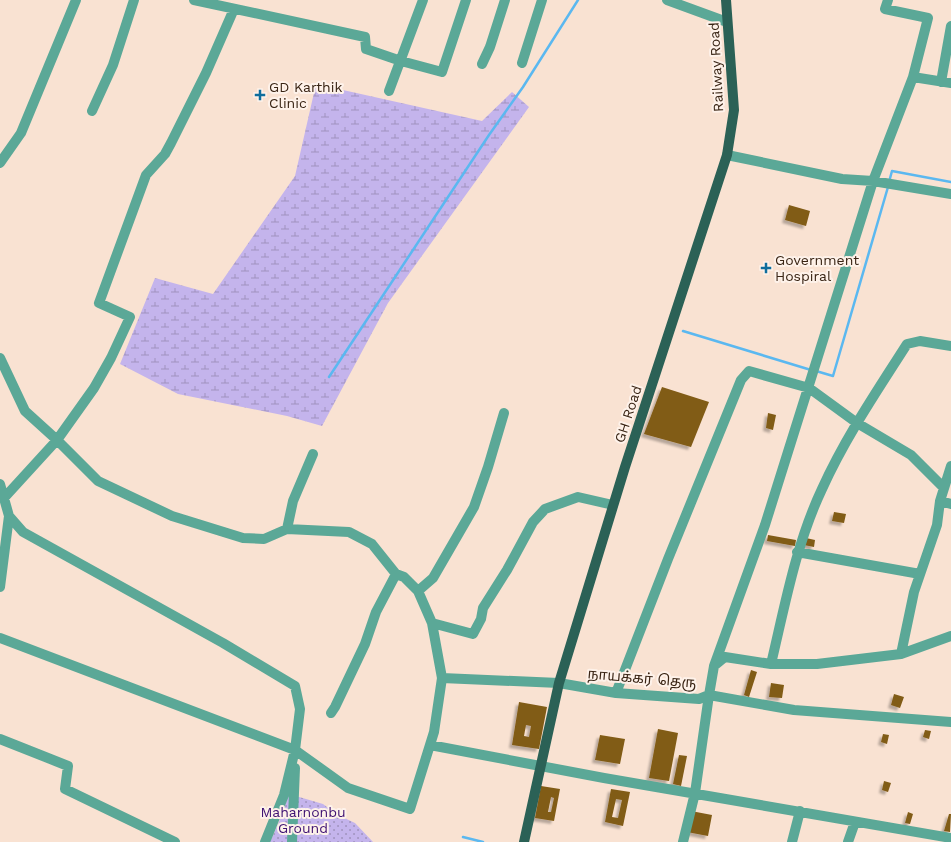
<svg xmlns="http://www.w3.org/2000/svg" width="951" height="842" font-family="'Work Sans','Noto Sans Tamil',sans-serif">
	<defs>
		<pattern id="wetland-marsh" width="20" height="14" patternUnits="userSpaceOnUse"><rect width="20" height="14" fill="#c4b4ec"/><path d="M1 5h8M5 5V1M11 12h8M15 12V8" fill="none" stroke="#a092be"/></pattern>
		<pattern id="park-dots" width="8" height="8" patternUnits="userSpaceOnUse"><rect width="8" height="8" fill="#c4b4ec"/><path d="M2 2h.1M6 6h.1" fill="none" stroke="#a092be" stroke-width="1.8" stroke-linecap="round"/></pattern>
		<filter id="shadow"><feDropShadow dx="-3" dy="3" stdDeviation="1" flood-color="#0004"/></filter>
	</defs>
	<rect width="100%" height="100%" fill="#f9e2d2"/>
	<path fill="url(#wetland-marsh)" d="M316,84L482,121L512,92L529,107L388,303L322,426L287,416L178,394L120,364L155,278L213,294L295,176Z"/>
	<path fill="url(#park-dots)" d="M289,794L323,804L336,814L355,823L373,842H270L279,822Z"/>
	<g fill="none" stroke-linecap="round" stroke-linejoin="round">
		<path stroke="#5bb8f0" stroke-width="2.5" d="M889,182L892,171L951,182
			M683,331L811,370
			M816,371L833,376L888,187
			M329,377L489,135L523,87L578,0
			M463,837L483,842"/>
	</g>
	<path fill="#815b15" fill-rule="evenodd" filter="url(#shadow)" d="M789,205L810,211L806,226L785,220Z
		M662,387L709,402L691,447L644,434Z
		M768,413L776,415L773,430L766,428Z
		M834,512L846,514L844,523L832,521Z
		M768,535L796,540L795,546L767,541Z
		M806,538L815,540L814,547L804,545Z
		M751,670L757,672L749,697L744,695Z
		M771,683L784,685L782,698L769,697Z
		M894,694L904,697L900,708L891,705Z
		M519,702L547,707L539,749L512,745ZM526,725L531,726L529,737L524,736Z
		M658,729L678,733L669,781L649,778Z
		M925,730L931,731L929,739L923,737Z
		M883,734L889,735L887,744L881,742Z
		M600,735L625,739L620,764L595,760Z
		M679,755L687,756L681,786L673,784Z
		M884,781L891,783L888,792L882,790Z
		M541,786L560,789L554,821L535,818ZM551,797L554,798L551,812H548Z
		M611,789L630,792L623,826L605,822ZM616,799L622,800L618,818L612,817Z
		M691,811L712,815L708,836L687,832Z
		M908,812L913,814L910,824L905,823Z
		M949,814H951L950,832L944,831Z"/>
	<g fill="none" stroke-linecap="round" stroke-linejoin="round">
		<path stroke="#5ba897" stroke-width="10" d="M194,0L365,37L366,49L401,61L442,72L466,0
			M667,0L727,22
			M888,0L885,9L928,18L913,77
			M234,9L206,73L171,143L165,154L146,175L99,303L130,317L111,358L94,388L57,440L98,481L172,516L243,538L264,539L287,529L349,532L372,544L396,574L404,577L418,591L432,623
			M522,63L542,0
			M482,64L490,47L505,0
			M941,82L951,26
			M389,91L423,0
			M92,111L113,65L134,0
			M727,155L842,179L873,181L951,194
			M0,163L21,133L76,0
			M0,358L25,411L57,440L4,498
			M0,484L9,516L23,532L223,643L295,686L300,709L295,750L348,788L410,809L434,732L442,678L432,623L473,634L481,619L483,608L507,570L533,522L545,509L578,497L613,505
			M940,501L951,504
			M287,529L293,501L313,454
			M797,552L920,574
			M0,587L9,516
			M418,591L433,578L474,507L488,467L504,413
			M0,638L295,750L284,795L265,842
			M901,654L914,592L937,525L940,501L951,466
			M771,664C785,605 796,544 822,489C845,438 877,391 907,344L920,341L951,346
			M714,666L765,525L873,181L913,77L951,83
			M442,678L559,683L616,693L699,699L709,695L714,666L725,657L771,664H817L901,654L951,636
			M616,693L668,559L741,380L749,371L809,388L857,423L911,455L944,488
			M331,713L335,707L365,644L376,612L396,574
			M0,739L68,766L65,789L175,842
			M430,745L604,778L951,838
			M292,842L295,768
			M683,842L695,793L709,695L794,710L951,722
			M792,842L800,811
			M848,842L855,822"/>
		<path stroke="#2b6156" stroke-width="10" d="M524,842L559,683L625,467L727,155L734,110L726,0"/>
	</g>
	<g fill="#0e6d9c" stroke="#fef2ea" stroke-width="1.5">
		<path d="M258 89h4v4h4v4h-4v4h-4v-4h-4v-4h4z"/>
		<path d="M764 262h4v4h4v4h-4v4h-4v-4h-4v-4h4z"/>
	</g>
	<g text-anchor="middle" stroke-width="4" stroke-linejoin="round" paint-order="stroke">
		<g font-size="14" fill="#392414" stroke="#fef2ea">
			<text transform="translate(716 67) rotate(-93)" y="5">Railway Road</text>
			<text transform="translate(628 414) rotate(-72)" y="5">GH Road</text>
			<text transform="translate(642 678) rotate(5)" y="5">நாயக்கர் தெரு</text>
		</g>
		<g font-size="14" fill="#392414" stroke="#fef2ea" text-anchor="start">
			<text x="269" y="92">GD Karthik<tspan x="269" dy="16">Clinic</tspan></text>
			<text x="775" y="265">Government<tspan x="775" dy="16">Hospiral</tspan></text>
		</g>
		<g font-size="14" fill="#3e1172" stroke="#fef2ea">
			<text x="303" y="817">Maharnonbu<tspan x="303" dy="16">Ground</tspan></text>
		</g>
	</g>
</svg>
